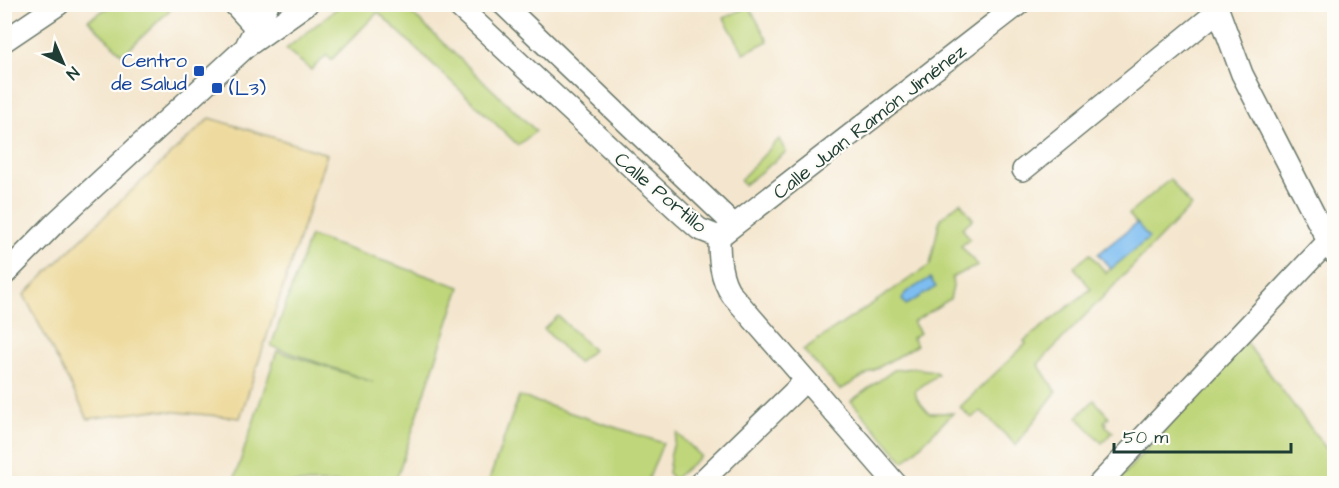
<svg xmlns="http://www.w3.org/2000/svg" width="1339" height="488" font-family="'Architects Daughter',sans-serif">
	<rect width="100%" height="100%" fill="#fdfcf7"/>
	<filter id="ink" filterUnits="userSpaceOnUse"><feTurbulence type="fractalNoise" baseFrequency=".0167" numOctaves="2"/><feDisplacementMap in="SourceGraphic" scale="12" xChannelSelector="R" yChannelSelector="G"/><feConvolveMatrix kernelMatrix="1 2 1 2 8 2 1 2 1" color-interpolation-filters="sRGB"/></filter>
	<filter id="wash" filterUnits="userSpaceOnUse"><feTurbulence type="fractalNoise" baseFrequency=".008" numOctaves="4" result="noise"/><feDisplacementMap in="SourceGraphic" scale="24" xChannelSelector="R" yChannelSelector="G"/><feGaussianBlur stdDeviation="1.35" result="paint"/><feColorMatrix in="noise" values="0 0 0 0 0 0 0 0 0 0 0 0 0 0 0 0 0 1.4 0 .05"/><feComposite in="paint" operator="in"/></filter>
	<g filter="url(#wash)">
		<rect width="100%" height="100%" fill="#f4e6ce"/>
		<path fill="#bfd67a" stroke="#6f8a57" stroke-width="1.5" d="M112,5V4L175,5L123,55L88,20Z
			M341,5H403L536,131L518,145L378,12L331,60L327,55L311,70L286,49Z
			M749,6L768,41L744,53L724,18Z
			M779,139L786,152L744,185L740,180Z
			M1170,179L1191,206L1038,364L1056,392L1016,445L981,411L971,418L960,407L1026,344L1024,341L1091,289L1074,267L1090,254L1106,273L1148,238L1129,214Z
			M960,202L973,219L962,228L970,239L961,246L978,266L952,277L953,287L950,299L913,322L920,333L912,338L917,345L840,390L803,350L930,265L940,219Z
			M310,236L460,287L395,483H233L277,351L373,382L271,346Z
			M558,316L593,350L578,363L544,329Z
			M1245,341L1334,459V483L1115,484Z
			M913,368L934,371L938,374L915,391L917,399L929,413H953L904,462L851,401L894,370Z
			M519,396L663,443L647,483H488Z
			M1094,400L1109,417L1104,422L1107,423L1105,425L1113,432L1102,443L1077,417Z
			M677,433L701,456L674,479L668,473L671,453Z"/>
		<path fill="#eeda9e" stroke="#868c69" stroke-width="1.5" d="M210,118L327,154L240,418L155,410L88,419L24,295L115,206Z"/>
		<path fill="#7dbdf1" stroke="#4e7d92" stroke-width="1.5" d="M1137,223L1149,238L1111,269L1098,254Z
			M930,278L936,287L906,305L902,300L905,293Z"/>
	</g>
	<g filter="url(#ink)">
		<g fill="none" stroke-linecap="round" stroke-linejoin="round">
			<g stroke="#6a786a" stroke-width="24">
				<path id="street" d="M234,4L255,27
					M456,4L683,215L699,229L719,237
					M503,4L733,224
					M1216,4L1242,74L1334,253
					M4,41L59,4
					M247,44L268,4
					M1023,170L1218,11
					M719,237L1019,4
					M719,237C719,257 720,279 732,295L896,484
					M4,275L57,221L246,47L307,4
					M699,484L805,381
					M1099,484L1334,235"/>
			</g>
			<use href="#street" stroke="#fff" stroke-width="21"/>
		</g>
	</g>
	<g fill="#1a4fb4" stroke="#fdfcf7" stroke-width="2">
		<rect x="193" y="65" width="12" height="12" rx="3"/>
		<rect x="211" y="82" width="12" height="12" rx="3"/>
	</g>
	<g text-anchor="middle" stroke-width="4.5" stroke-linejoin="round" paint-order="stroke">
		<g font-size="20" fill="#164399" stroke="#fdfcf7" text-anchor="end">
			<text x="187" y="67">Centro<tspan x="187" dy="23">de Salud</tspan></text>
			<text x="229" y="95" text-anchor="start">(L3)</text>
		</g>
		<g font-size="20" fill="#1f3d34" stroke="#fdfcf7">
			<text transform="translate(869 121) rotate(-38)" y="7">Calle Juan Ramón Jiménez</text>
			<text transform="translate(661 192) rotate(40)" y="7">Calle Portillo</text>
		</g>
	</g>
	<rect width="1339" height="488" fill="none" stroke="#fdfcf7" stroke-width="24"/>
	<g transform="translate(63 63) rotate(136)" stroke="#fdfcf7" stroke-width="4.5" paint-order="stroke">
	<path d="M0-4.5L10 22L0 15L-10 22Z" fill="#1f3d34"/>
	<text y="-9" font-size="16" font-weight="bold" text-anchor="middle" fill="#1f3d34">N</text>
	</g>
	<path d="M1114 443v9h177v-9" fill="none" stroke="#1f3d34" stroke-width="3"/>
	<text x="1123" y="443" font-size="18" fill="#1f3d34" stroke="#fdfcf7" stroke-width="4.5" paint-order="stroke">50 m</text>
</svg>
